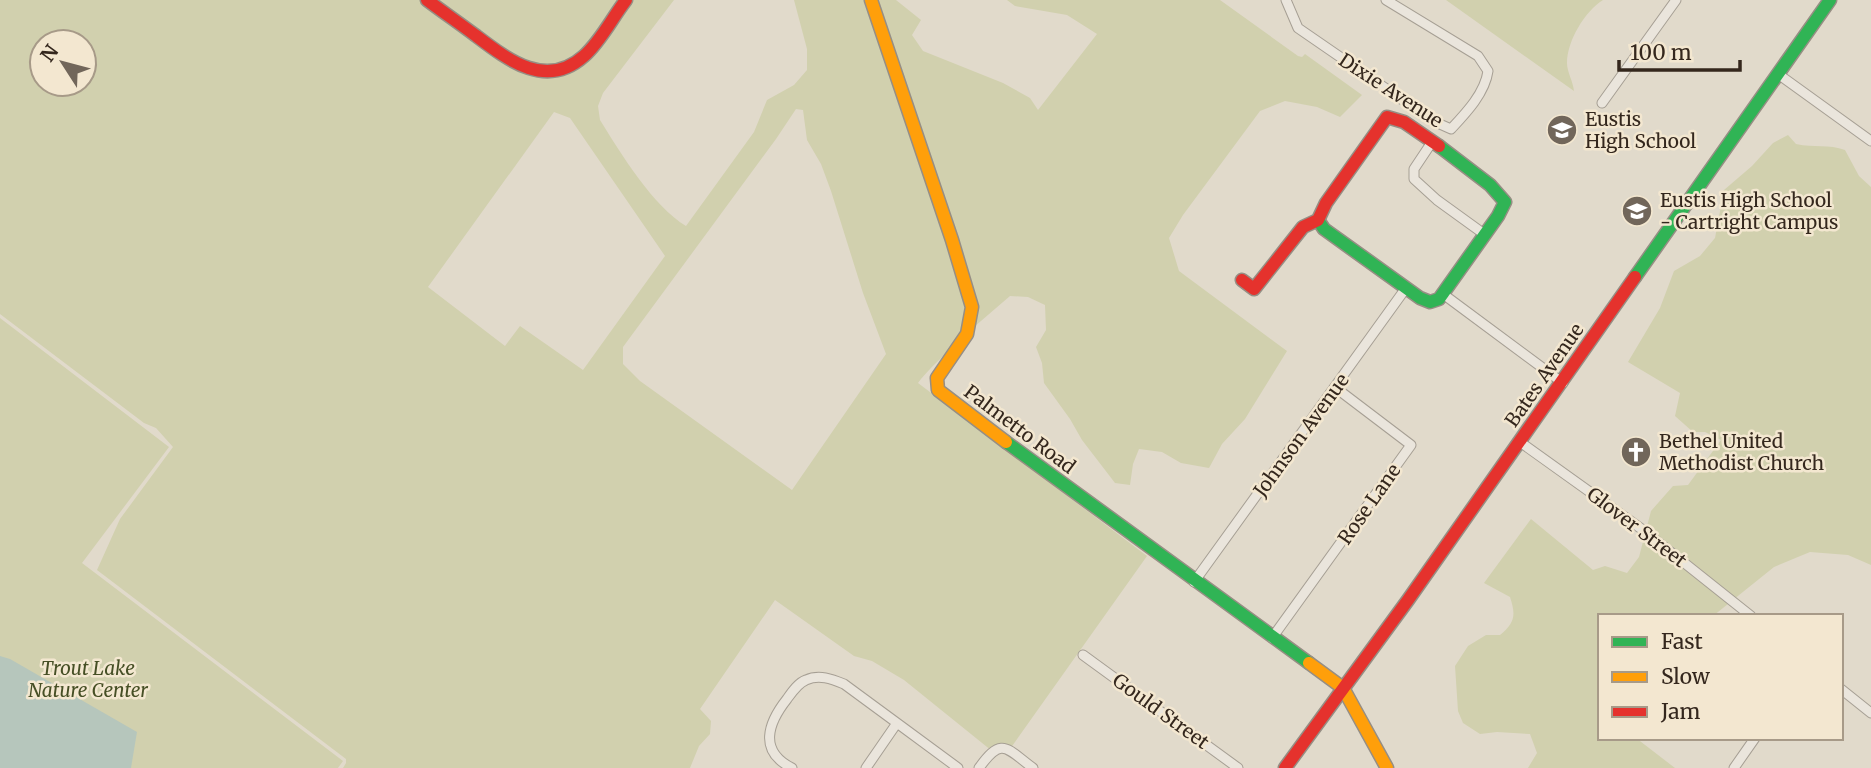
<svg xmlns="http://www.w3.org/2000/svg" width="1871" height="768" font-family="Merriweather,serif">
	<rect width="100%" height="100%" fill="#e1dacb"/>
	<path fill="#d1d0ae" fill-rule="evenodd" d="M0,0H420L509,65L571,70L632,0H674L603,93L598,106L600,120C621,154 653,206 686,226L754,132L767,100L794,85L807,70V49L794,0H866C895,86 927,172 953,259C958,277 971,302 966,321C959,348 934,361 918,383L1147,556L1010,749L992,751L904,680L872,661L854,656L775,600L700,709L711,721L710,734L699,746L690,768H343L346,763V759L97,570L120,519L173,447L156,428L144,423L0,314ZM42,42H84V84H42ZM796,109L803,110L807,140L821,164L831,191L863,293L886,354L792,490L640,381L623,364V347L776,139ZM554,112L570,118L665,256L583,370L520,326L505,346L428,287Z
		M434,0H620L580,52L567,62L552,67L524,64Z
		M875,0H896L921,20L912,35L923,51L1003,83L1030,98L1038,110L1097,34L1067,15L1015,6L1007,0H1220L1298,56L1302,57L1305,54L1362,95L1340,117L1317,107L1285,101L1260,111L1183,215L1169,238L1179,271L1287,351L1245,419L1222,444L1209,468L1181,463L1162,452L1139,449L1133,464L1130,485L1115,483L1082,440L1070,419L1044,383L1042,363L1036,347L1046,330L1045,305L1028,297L1010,296L974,327L976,306Z
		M1446,0H1603C1585,11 1567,41 1567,63C1567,72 1573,81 1574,91Z
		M1788,135L1796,144C1814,148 1829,144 1845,150L1859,176L1871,187V565L1848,555L1810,552L1774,567L1713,616H1600V738H1636L1675,768H1528L1537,753L1530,734L1497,732L1480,734L1463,723L1458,711L1455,666L1468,646L1486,635H1500C1515,623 1516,615 1510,597L1484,583L1531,519L1593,570L1605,566L1627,573L1639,557L1651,511L1673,486L1688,485L1721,440L1705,432H1693L1675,416L1680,393L1628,362L1660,308L1674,271L1700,256L1715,238L1724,190L1752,166L1773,143Z
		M0,318L169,447L82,563L343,761L338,768H0Z"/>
	<path fill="#b6c6bc" d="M0,656L10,659L137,732L131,768H0Z"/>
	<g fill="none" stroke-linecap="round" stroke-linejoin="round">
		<g stroke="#a69f94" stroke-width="11">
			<path id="street" d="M1286,0L1298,28L1433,121L1451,129C1466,113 1485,93 1488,71L1478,56L1386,0
				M1778,74L1871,141
				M1602,103L1676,0
				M1432,142L1414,169V179L1437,200L1484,234
				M1443,294L1563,383
				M1520,442L1643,530L1751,616
				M1194,582L1406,288
				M1272,638L1411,445L1336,388
				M1083,655L1238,768
				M1841,689L1871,713
				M897,723L958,768
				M792,768C758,751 768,723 787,699C792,692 798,683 806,680C819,674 832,679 844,684L897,723L866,768
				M979,768C1002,736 1006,748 1033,768
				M1734,768L1755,738"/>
		</g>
		<g stroke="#968e84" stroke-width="15">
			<path id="fast" d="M1318,220L1324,229L1420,298L1430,302L1439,299L1498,216L1505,202L1490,185L1439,146
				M1635,277L1830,0
				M1006,442L1309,663"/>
		</g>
		<g stroke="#968e84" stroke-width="15">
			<path id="slow" d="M871,0L952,240L972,307L967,334L937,378L938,390L1006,442
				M1309,663L1343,688L1387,768"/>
		</g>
		<g stroke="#968e84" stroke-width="15">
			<path id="jam" d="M427,0C443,12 459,23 475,35C508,60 546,90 584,56C601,41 612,18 626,0
				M1242,280L1254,289L1303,227L1318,220L1326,203L1387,117L1404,122L1439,146
				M1285,768L1408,600L1635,277"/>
		</g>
		<use href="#street" stroke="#eae5dc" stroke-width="9"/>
		<use href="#fast" stroke="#30b455" stroke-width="12"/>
		<use href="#slow" stroke="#ff9f0a" stroke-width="12"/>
		<use href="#jam" stroke="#e5322d" stroke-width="12"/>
	</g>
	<defs>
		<g id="school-disc" transform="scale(1.575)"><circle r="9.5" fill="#71665a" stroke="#f3e7d0"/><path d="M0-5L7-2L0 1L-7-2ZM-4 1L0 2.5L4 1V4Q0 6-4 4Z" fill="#fff"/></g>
		<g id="church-disc" transform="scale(1.575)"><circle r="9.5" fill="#71665a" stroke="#f3e7d0"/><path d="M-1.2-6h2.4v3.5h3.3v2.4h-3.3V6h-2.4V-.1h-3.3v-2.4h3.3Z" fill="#fff"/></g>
	</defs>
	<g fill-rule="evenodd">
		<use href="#school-disc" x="1562" y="130"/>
		<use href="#school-disc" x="1637" y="211"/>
		<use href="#church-disc" x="1636" y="452"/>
	</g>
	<g text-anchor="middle" stroke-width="5" stroke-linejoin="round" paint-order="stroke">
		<g font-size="19" fill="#34271d" stroke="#f3e7d0">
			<text transform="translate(1391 90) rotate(33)" y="7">Dixie Avenue</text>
			<text transform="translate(1544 375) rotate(-55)" y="7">Bates Avenue</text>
			<text transform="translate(1020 429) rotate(37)" y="7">Palmetto Road</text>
			<text transform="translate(1301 435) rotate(-54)" y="7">Johnson Avenue</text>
			<text transform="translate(1369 504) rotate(-55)" y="7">Rose Lane</text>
			<text transform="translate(1637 527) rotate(37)" y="7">Glover Street</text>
			<text transform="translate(1161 711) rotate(36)" y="7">Gould Street</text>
		</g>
		<g font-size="19" fill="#34271d" stroke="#f3e7d0" text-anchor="start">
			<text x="1585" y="126">Eustis<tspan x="1585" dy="22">High School</tspan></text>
			<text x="1660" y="207">Eustis High School<tspan x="1660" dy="22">- Cartright Campus</tspan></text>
			<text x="1659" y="448">Bethel United<tspan x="1659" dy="22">Methodist Church</tspan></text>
		</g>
		<g font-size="19" font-style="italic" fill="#464f25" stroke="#f3e7d0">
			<text x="88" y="675">Trout Lake<tspan x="88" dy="22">Nature Center</tspan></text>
		</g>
	</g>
	<rect x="1598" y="614" width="245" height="126" fill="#f3e7d0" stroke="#a79a88" stroke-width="2"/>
	<rect x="1612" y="637" width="35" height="10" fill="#30b455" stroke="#a79a88" stroke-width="2"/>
	<text x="1661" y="649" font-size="21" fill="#34271d">Fast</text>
	<rect x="1612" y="672" width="35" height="10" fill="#ff9f0a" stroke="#a79a88" stroke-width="2"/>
	<text x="1661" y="684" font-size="21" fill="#34271d">Slow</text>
	<rect x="1612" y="707" width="35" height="10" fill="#e5322d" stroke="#a79a88" stroke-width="2"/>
	<text x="1661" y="719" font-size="21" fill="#34271d">Jam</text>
	<g transform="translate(63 63) rotate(306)"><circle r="33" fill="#f3e7d0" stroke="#a79a88" stroke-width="2"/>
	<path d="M0-5L12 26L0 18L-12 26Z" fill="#71665a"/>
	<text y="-10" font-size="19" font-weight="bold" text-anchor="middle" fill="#34271d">N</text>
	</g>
	<path d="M1619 60v10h121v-10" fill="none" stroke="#34271d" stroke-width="3.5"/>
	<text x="1630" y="60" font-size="21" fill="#34271d" stroke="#f3e7d0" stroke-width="5" paint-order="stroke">100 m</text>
</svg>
